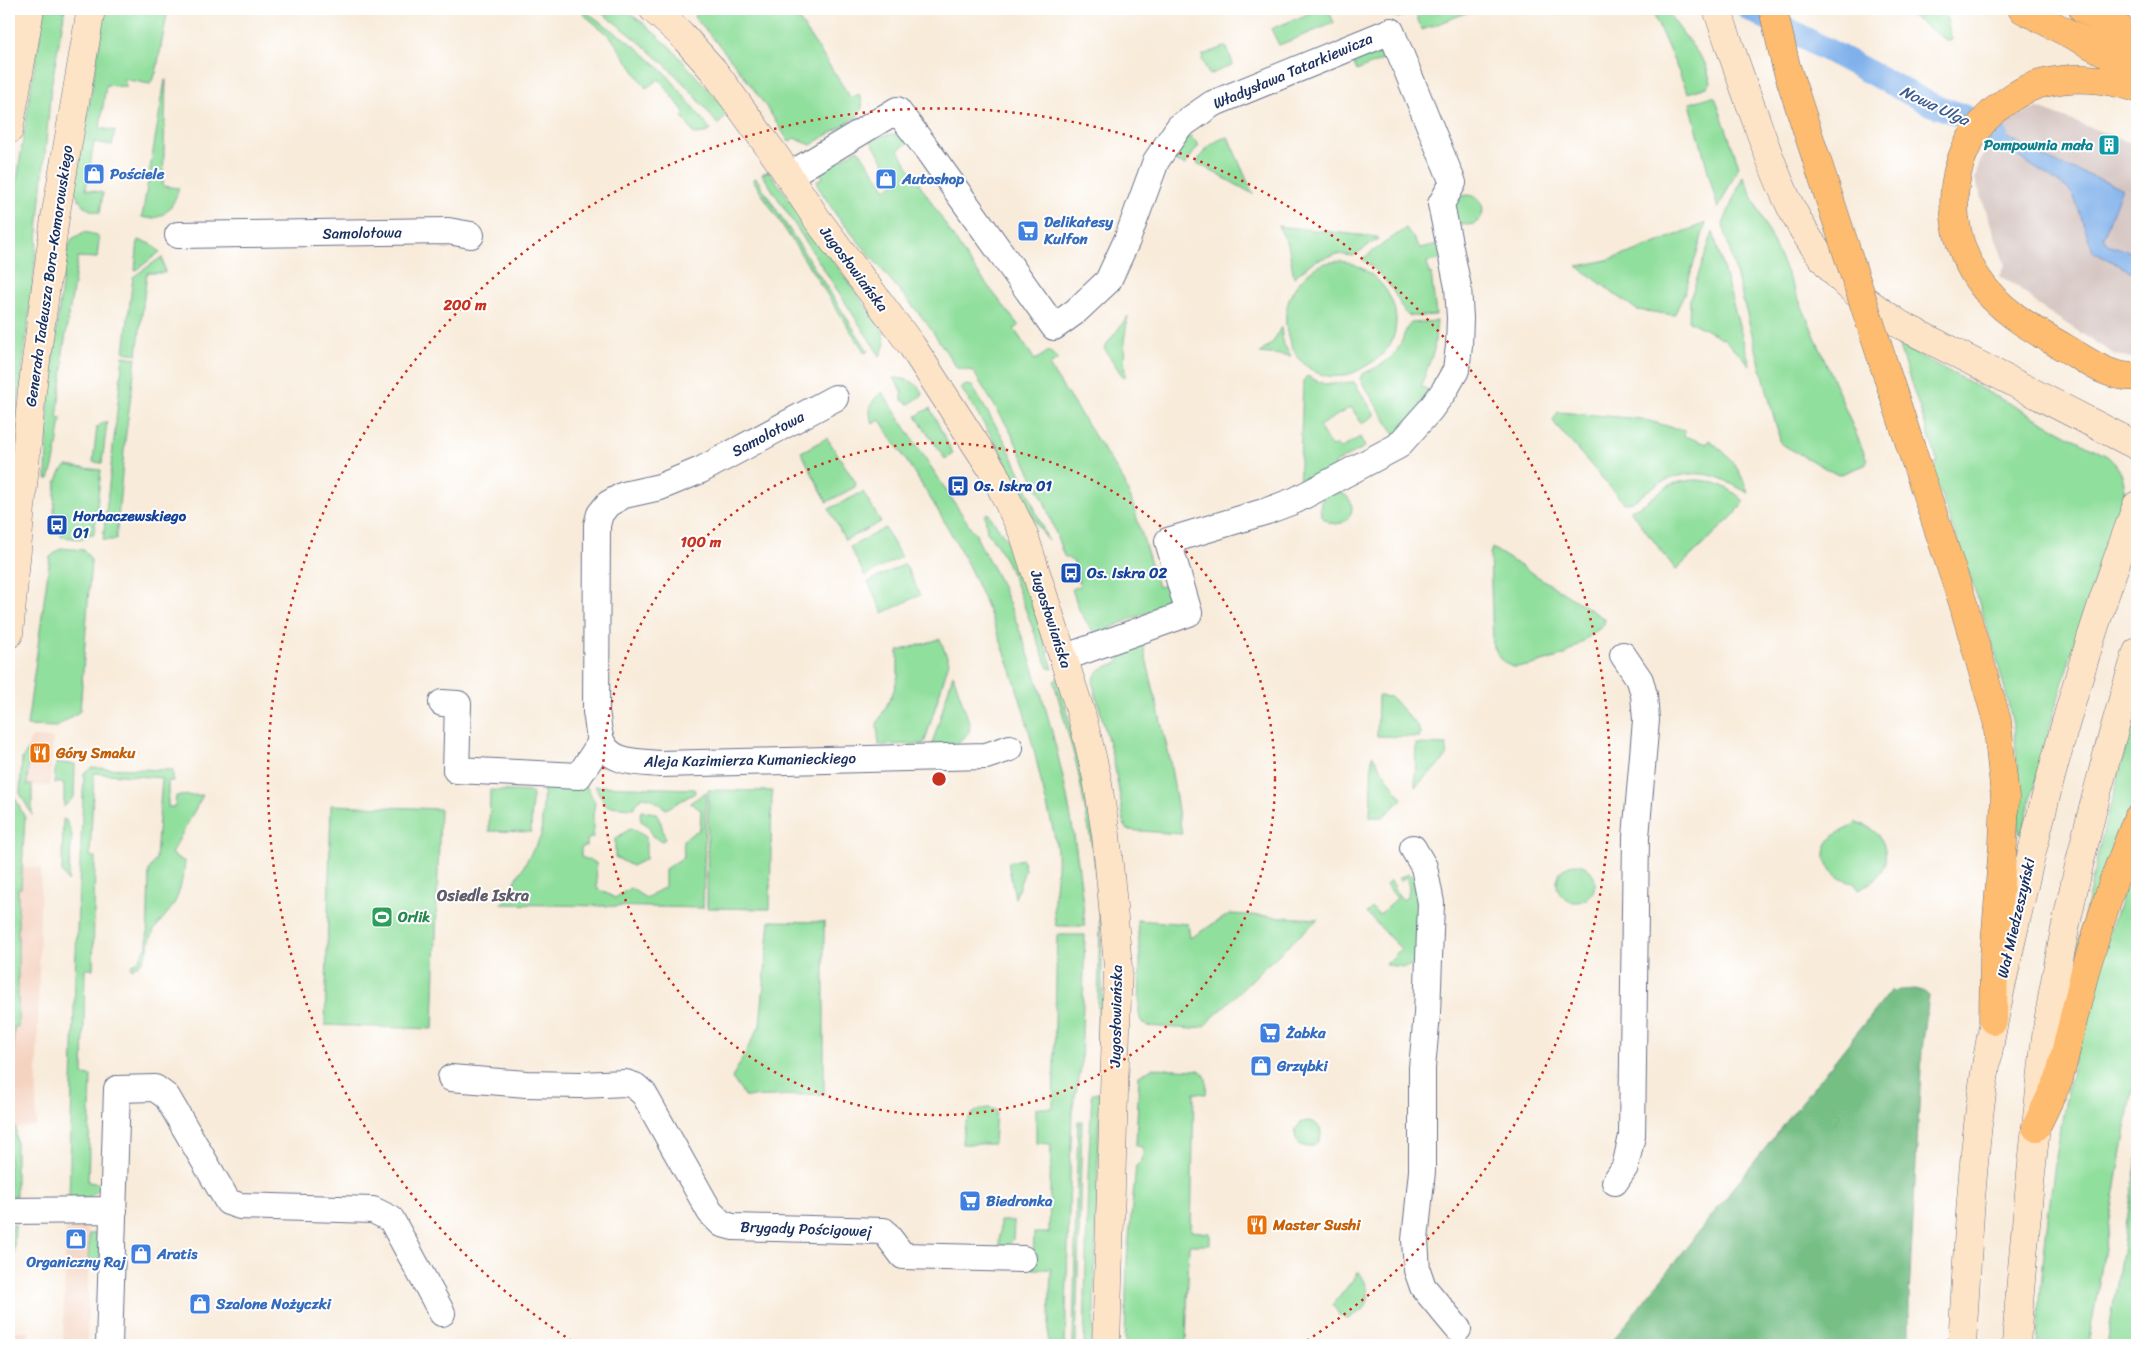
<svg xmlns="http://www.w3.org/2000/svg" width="2146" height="1354" font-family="Sriracha,sans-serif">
	<rect width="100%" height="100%" fill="#fff"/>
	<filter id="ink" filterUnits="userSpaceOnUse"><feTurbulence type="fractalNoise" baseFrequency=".02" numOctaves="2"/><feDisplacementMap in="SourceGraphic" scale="10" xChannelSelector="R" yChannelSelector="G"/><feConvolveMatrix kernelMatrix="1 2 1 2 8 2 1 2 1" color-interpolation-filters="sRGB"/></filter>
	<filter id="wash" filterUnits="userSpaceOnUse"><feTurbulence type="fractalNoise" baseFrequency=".0096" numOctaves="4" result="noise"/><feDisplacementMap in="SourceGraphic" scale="20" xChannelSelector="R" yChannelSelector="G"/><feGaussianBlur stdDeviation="1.12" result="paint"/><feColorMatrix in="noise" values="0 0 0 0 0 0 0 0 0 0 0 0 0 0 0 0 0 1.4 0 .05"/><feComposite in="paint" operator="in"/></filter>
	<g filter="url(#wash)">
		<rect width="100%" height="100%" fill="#f8ebda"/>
		<path fill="#f5d3c1" d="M33,737L53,738L50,786L27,785L29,741Z
			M21,867L41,868L36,1126L16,1128L11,1127L14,1027H18V888H21Z
			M66,1227H87L89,1234L87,1345H63Z
			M9,1331H29V1345H9Z"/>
		<path fill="#d1c0bc" d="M2038,108L2137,145V359L2115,355L2042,308L2018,287L2000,276L2005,265L1975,179L1980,160L2008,120Z"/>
		<path fill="#91df9d" stroke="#56877e" d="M45,9H65L51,87L34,275L9,481V235L31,85Z
			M105,9H168L156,73L150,84L123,79L127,87L106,85L100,128L115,131L112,145L94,142L86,189L103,193L100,213C86,210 79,204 75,190Z
			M596,9H623L643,23L670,47L723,106L726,111L724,118L718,125C683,77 644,43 596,9Z
			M701,9H792L851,98L859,94C863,103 864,109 857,117L811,145L794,138L789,142C760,95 731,57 694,17Z
			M1320,9H1328L1334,23L1279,45L1271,29Z
			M1393,9H1470L1471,11L1422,30L1415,12L1397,18Z
			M1651,9H1665L1705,63L1711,82L1707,87L1688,93Z
			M1901,9H1944L1952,40L1948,41Z
			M585,11L639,49L669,77L711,130L705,133L694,134L682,116L685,113L659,79L646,88L610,36L583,14Z
			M1382,44L1389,53L1387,58L1357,71L1351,57Z
			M1224,47L1227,48L1232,61V65L1209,75L1202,60L1203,55Z
			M165,80H166L163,186L179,188C174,205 164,223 142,217Z
			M1710,97H1715L1739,166L1718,209L1690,103Z
			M893,134L910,141L898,150L968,260L1019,326L1014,329L1035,360L1049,351L1058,359L1049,366L1124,481L1131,499L1158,587L1166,585C1168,595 1168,602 1159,608L1121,623L1096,636L1080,612L1072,589L1080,586L1074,562L1064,556L1044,501L1009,429L973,371L957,368L926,322L837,216L817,185V181L823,178L820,172L858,149L886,189L897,181L871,142L881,136Z
			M1189,135L1199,145L1185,165L1172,160Z
			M1228,137L1253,194L1197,163C1202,151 1215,139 1228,137Z
			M769,171L882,329L885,344L880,356L762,174Z
			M1743,176L1808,320L1867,460L1865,465L1838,475L1781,444L1723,224Z
			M756,178L868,351L865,353L753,180Z
			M1453 210a15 15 0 1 1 30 0a15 15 0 1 1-30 0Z
			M1706,223L1684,295L1674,315L1637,310L1577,266C1622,260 1664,239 1706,223Z
			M1278,226L1377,237L1378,239L1353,256L1337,254L1314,261L1294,277L1288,244Z
			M1406,228L1420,248L1442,243L1444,259L1427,262L1429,274L1431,273L1436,315C1429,315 1420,317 1412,316C1402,315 1401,303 1396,296C1388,281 1375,269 1362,259Z
			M84,232L97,235L99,240L97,258L78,257L62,359L64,361L57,418H61C58,439 56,460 49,479H46L49,387L66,252L72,239Z
			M1713,232L1750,365L1724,339L1689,321L1690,299Z
			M138,240L152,244L160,252L135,271Z
			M162,257L165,273H147L137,354L124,352L133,277Z
			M1341,261C1375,266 1406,303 1393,338C1387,354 1375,361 1361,369C1302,402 1260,318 1304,277C1309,272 1315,267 1322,264C1327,262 1335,262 1341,261Z
			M1128,316L1124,341L1125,377H1123L1104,348Z
			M1437,321L1434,350L1421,386L1430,391L1397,438L1360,379L1362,374C1376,368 1392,361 1399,347C1404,338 1404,330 1411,323Z
			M1281,327L1283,343L1291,356L1260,353L1273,342Z
			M1898,344L2107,456C2121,468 2127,481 2123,499C2083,609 2050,720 2022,833L2019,834C2018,796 2019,759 2012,721C1995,637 1962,556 1934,475L1937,460Z
			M123,356L136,358L125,440L116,540H103Z
			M1307,376L1324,384L1354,382L1375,415L1362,424L1351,407L1319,426L1331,447L1336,444L1340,449L1360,437L1365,447L1335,463L1337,472L1299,492L1303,381Z
			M894,378C908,379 917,381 923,395L909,404L902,400V392Z
			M966,385L972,386L1005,441L1020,473L1048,541L1035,521L997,445L961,388Z
			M882,392L971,528L976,533L977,538C984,553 993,567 1000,582C1048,692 1075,807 1085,926H1056C1050,901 1059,877 1057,851C1054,828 1046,804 1041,781C1025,706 1001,632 967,563C942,513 910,467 880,420L873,424C867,411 870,401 882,392Z
			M930,408L953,454L945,459L916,416Z
			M1558,412L1642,419L1685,431L1684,436L1707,444L1709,440C1729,454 1741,470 1748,493C1723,479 1709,469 1679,476C1669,479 1659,482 1650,489C1641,495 1636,503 1624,503L1555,424L1553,420Z
			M104,422H107L102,463L93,462L97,427Z
			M827,438L856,483L855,487L827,502L801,452Z
			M67,466L101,470L94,534H90L83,539L61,537L63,514L54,513C55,498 53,475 67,466Z
			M1694,480C1714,480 1729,487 1744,501L1735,514L1676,570L1630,510C1648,504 1652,496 1667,487C1675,482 1685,481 1694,480Z
			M863,492L881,522L845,540L829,509Z
			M1320 508a16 16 0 1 1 32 0a16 16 0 1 1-32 0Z
			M988,513L1011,546L1019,562L1053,669L1048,668L1010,569L996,543L987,532L985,515Z
			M885,528L901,557L865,576L850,547Z
			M61,548L84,550L91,560L80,711L57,727L27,726L50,557Z
			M1492,548L1602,617L1605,619L1604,625L1565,655L1529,666L1512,667L1500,659L1493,645L1490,554Z
			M905,564L920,595L883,613L868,582Z
			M940,639L949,662L924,744L879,745L877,724L893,693L898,676V651Z
			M1142,641L1169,756L1182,834L1127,830L1125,827L1114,762L1093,684C1095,668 1105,667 1118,663L1125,648Z
			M953,674L970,725L969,732L959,743L932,745Z
			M1058,677C1072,732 1088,787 1095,844C1102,911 1103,977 1102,1044H1098L1097,1040L1100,925L1094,856L1077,766L1054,682Z
			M1378,696L1391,697L1419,728L1420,737L1377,736Z
			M2137,706V789L2074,963L2101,840Z
			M1416,744L1447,745L1446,758L1415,787Z
			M29,748L27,785H32V815L20,793L22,759Z
			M1372,755L1402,799L1383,817H1370Z
			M56,763L75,764L74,797L64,807V783H54Z
			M92,768L173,770V781H168V807H175L176,796L203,795L171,854L185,862C183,877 180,895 172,907C166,916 157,924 153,933C145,950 152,956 132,969L131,965L138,961L147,946L149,870L156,859L162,778L94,773L90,856L95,857L93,969H85L83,1075L91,1076L88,1182L103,1184C93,1198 86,1199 69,1200L75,976L84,773Z
			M544,786H586L595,802L593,816V837L587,840V845L581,848V857L596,863L597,888L615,898L630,888L646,898L665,887V869L684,857L683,840L700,829L701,810L690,803L706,792L703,908L502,904L541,836Z
			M595,786L695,789V793L666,809L651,798L641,797L634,808L606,806Z
			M490,790L532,792L531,832L489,831Z
			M708,790L772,791L770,909L707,908Z
			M15,798L25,818L21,888H18V1027H14L11,1127L16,1128V1197L9,1195V866L12,799Z
			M331,805L440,809L433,1029L325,1025Z
			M641,811L656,813L661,823L665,839L662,841L652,836L649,826L641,821L640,814Z
			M63,819L66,820L72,835L68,882L62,872Z
			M1856,822C1895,833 1895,875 1858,890L1855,883C1834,881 1815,859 1831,839C1838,830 1849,830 1856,822Z
			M631,828L646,837V859L632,866L615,857V839Z
			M2137,851V1066L2088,1345H2037C2044,1226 2059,1107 2091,991C2104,944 2122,898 2137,851Z
			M1023,859L1025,870L1015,898L1008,862Z
			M1557 883a19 19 0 1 1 38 0a19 19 0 1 1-38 0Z
			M1408,874L1414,878L1417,884C1418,900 1429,961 1409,966C1402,968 1392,965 1385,965L1401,949L1367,913L1372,908L1379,915L1397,898L1386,885L1390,881L1395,886L1393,888L1403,900C1410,895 1410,888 1407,880L1404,877L1401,881L1398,878Z
			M1230,914L1318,919L1269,963L1204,1026L1194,1029L1146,1026L1141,1021L1139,1014L1140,958L1137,920L1188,924L1190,938Z
			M770,921L824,922V1094L745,1097L732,1078L760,1025Z
			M1057,935H1085L1081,1068L1072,1111L1065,1345H1048L1051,1269H1033L1034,1233H1049L1051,1144L1036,1143V1108H1053Z
			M1152,1068L1199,1070C1208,1075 1207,1083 1206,1094L1194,1093L1191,1231L1210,1233V1245H1189L1186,1345H1125L1127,1258L1136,1166L1142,1160L1143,1148L1136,1145L1139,1076Z
			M1092,1093H1100L1093,1345H1084L1088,1175Z
			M989,1108L996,1110L994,1144H962C963,1124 967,1110 989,1108Z
			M1078,1121H1082L1076,1345H1073Z
			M1295 1134a13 13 0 1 1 26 0a13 13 0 1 1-26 0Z
			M2137,1158V1334L2135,1345H2107Z
			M1000,1221H1014L1013,1240L1004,1249H999Z
			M15,1224L11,1330L9,1331V1227Z
			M97,1233L100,1244V1265H88L89,1234Z
			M1359,1272C1366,1281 1372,1296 1365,1307C1362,1312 1353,1315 1348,1319L1340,1316L1333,1305Z"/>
		<path fill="#74be84" stroke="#487671" d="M1915,989L1923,991L1929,996L1922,1050L1909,1295V1345H1609L1890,991Z"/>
		<path fill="#7fb0ea" stroke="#4d70a4" d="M1994,131L2051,161L2122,188L2103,238L2107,244L2137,254L2132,272L2093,252L2075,199L2067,188L1988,138Z"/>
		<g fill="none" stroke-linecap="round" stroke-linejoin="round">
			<path stroke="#7fb0ea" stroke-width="24" d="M1749,9L1928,103L1963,116L1996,136"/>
		</g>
	</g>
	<g filter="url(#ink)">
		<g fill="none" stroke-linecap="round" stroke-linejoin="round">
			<g stroke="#687189" stroke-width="28">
				<path id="street" d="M788,176L897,110L926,148L1054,327L1075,312L1108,281L1127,240L1156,161L1179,127L1212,104L1391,31L1453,183L1441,204L1458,287L1460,318L1459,346L1456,370L1444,391L1430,410L1398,446L1296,500L1267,511L1168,541L1189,613L1063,658
					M178,235L448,231L471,235
					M835,398L701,470L660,487L624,495L608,504L600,514L597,525L596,712C598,721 598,732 601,740C609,764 640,762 660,764L986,756L1010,748
					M442,703L458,704L456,770L579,776L601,742
					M1413,848L1424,867L1431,903L1427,1014L1422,1068V1171L1415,1240L1417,1270L1423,1287L1458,1329
					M451,1078L526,1084L581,1085L626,1083L635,1086L644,1094L710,1212L722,1224L733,1227L884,1231L903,1256L1023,1259
					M1615,1182L1625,1167L1632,1136L1636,837L1646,720L1644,695L1640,680L1623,655
					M9,1211L114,1210
					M109,1345L117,1089L155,1088L167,1097L228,1202L240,1206L373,1210L391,1219L442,1313"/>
			</g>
			<g stroke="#687189" stroke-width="29">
				<path id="secondary" d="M653,9L681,34L714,71L777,158L817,219L912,346L993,471L1024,535L1081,713L1089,744L1097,778L1106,835L1112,895L1118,967L1106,1345
					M1717,9C1730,46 1742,83 1756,120C1776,177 1797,235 1841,279C1859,297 1880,311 1901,325L2137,446
					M9,130L30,9
					M9,634L32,391L55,218L91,9
					M1962,1345C1967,1266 1970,1186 1980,1108C1988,1041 2003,977 2018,912C2049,774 2087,637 2137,505
					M2016,1345C2021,1272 2028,1200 2036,1127C2040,1092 2043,1057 2048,1022C2068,897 2100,773 2137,652"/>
			</g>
			<g stroke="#687189" stroke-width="29">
				<path id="primary" d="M2022,9L2137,69
					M2083,9L2137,38
					M2137,88C2106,79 2076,75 2044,83C2030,86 2016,94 2004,103C1947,143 1940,222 1977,278C1998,310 2032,329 2065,348C2086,360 2112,380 2137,376
					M1917,466L1963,603L1997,721L2005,797L2003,844L1994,956L1993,1020
					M2036,1127L2059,1079L2085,971L2112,885L2137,819"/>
			</g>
			<use href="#street" stroke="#fff" stroke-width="26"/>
			<use href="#secondary" stroke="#fee4c6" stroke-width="28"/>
			<use href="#primary" stroke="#fdbc70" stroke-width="28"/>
			<g stroke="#687189" stroke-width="29" stroke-linecap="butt">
				<path id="primary-bridge" d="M1773,9L1786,66L1917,466"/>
			</g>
			<use href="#primary-bridge" stroke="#fdbc70" stroke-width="28"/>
		</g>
	</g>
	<g fill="none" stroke="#c8321e" stroke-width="2.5" stroke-dasharray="2.5 5">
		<circle cx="939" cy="779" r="336"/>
		<path d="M578 1345A671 671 0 1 1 1300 1345"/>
	</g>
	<defs>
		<g id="building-square" transform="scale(1.125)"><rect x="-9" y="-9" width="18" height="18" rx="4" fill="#0f9aa8" stroke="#fff"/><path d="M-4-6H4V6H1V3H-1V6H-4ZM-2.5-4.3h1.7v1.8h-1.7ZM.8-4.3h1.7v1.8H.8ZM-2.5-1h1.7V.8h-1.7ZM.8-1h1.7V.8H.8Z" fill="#fff"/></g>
		<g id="shop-square" transform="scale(1.125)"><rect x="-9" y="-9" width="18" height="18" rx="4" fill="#3f7fe0" stroke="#fff"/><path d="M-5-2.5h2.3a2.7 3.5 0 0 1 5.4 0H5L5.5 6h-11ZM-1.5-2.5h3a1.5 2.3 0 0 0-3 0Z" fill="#fff"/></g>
		<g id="supermarket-square" transform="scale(1.125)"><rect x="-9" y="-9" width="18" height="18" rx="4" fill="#3f7fe0" stroke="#fff"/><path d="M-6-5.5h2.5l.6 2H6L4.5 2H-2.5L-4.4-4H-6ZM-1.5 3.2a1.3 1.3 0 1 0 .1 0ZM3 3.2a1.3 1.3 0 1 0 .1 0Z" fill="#fff"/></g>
		<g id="bus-square" transform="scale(1.125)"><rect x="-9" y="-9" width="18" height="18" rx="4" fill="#1a4fb4" stroke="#fff"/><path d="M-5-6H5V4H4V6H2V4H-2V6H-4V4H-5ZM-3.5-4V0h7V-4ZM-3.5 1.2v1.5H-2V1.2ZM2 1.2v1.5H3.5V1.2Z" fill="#fff"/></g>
		<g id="restaurant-square" transform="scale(1.125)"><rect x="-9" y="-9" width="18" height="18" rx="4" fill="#e8710a" stroke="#fff"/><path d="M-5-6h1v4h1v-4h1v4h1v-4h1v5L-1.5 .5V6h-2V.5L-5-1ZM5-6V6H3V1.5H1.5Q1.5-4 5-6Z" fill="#fff"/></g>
		<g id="stadium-square" transform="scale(1.125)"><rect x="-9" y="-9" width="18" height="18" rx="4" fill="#2e9e5b" stroke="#fff"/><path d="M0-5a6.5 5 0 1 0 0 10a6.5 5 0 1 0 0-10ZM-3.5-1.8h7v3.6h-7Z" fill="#fff"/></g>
	</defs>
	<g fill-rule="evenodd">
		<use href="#building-square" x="2109" y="145"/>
		<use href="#shop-square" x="94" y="174"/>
		<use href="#shop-square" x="886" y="179"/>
		<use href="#supermarket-square" x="1028" y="231"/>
		<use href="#bus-square" x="958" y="486"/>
		<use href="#bus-square" x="57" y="525"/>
		<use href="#bus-square" x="1071" y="573"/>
		<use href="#restaurant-square" x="40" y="753"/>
		<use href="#stadium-square" x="382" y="917"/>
		<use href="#supermarket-square" x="1270" y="1033"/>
		<use href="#shop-square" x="1261" y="1066"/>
		<use href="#supermarket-square" x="970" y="1201"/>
		<use href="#restaurant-square" x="1257" y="1225"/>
		<use href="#shop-square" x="76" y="1239"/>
		<use href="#shop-square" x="141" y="1254"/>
		<use href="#shop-square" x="200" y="1304"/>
	</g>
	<g text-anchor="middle" stroke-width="4" stroke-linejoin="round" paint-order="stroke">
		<g font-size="15" fill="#1b2f5e" stroke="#fff">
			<text transform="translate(1293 71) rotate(-23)" y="5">Władysława Tatarkiewicza</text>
			<text transform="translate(362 233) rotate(-1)" y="5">Samolotowa</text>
			<text transform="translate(854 269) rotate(53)" y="5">Jugosłowiańska</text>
			<text transform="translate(49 276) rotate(-82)" y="5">Generała Tadeusza Bora-Komorowskiego</text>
			<text transform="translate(768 434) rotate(-28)" y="5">Samolotowa</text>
			<text transform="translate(1051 619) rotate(72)" y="5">Jugosłowiańska</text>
			<text transform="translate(750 760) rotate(-1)" y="5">Aleja Kazimierza Kumanieckiego</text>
			<text transform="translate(2016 918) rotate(-77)" y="5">Wał Miedzeszyński</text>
			<text transform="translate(1116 1016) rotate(-89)" y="5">Jugosłowiańska</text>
			<text transform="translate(806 1229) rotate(2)" y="5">Brygady Pościgowej</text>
		</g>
		<g font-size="15" font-weight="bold" fill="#0d838f" stroke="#fff" text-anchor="end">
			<text x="2093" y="150">Pompownia mała</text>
		</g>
		<g font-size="15" font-weight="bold" fill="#366cbe" stroke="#fff" text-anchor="start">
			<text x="110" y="179">Pościele</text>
			<text x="902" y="184">Autoshop</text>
			<text x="1044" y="227">Delikatesy<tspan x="1044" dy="17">Kulfon</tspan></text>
			<text x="1286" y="1038">Żabka</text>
			<text x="1277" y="1071">Grzybki</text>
			<text x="986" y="1206">Biedronka</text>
			<text x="157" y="1259">Aratis</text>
			<text x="76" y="1267" text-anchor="middle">Organiczny Raj</text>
			<text x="216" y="1309">Szalone Nożyczki</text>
		</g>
		<g font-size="15" font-weight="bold" fill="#164399" stroke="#fff" text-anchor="start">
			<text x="974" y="491">Os. Iskra 01</text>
			<text x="73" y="521">Horbaczewskiego<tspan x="73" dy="17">01</tspan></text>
			<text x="1087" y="578">Os. Iskra 02</text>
		</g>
		<g font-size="15" font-weight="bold" fill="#c56008" stroke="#fff" text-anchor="start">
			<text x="56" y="758">Góry Smaku</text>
			<text x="1273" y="1230">Master Sushi</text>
		</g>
		<g font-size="15" font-weight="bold" fill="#27864d" stroke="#fff" text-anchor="start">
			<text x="398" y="922">Orlik</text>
		</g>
		<g font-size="16" font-style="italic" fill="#3e5c8f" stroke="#fff">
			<text transform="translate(1935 105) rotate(25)" y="6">Nowa Ulga</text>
		</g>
		<g font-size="16" font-weight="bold" fill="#605c69" stroke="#fff">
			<text x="483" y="901">Osiedle Iskra</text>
		</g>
	</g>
	<circle cx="939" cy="779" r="8" fill="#c8321e" stroke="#fff" stroke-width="2.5"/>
	<g font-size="15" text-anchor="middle" font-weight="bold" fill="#c8321e" stroke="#fff" stroke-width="4" stroke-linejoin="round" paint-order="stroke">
		<text x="465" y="310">200 m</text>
		<text x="701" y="547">100 m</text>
	</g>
	<rect width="2146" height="1354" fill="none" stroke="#fff" stroke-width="30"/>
</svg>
